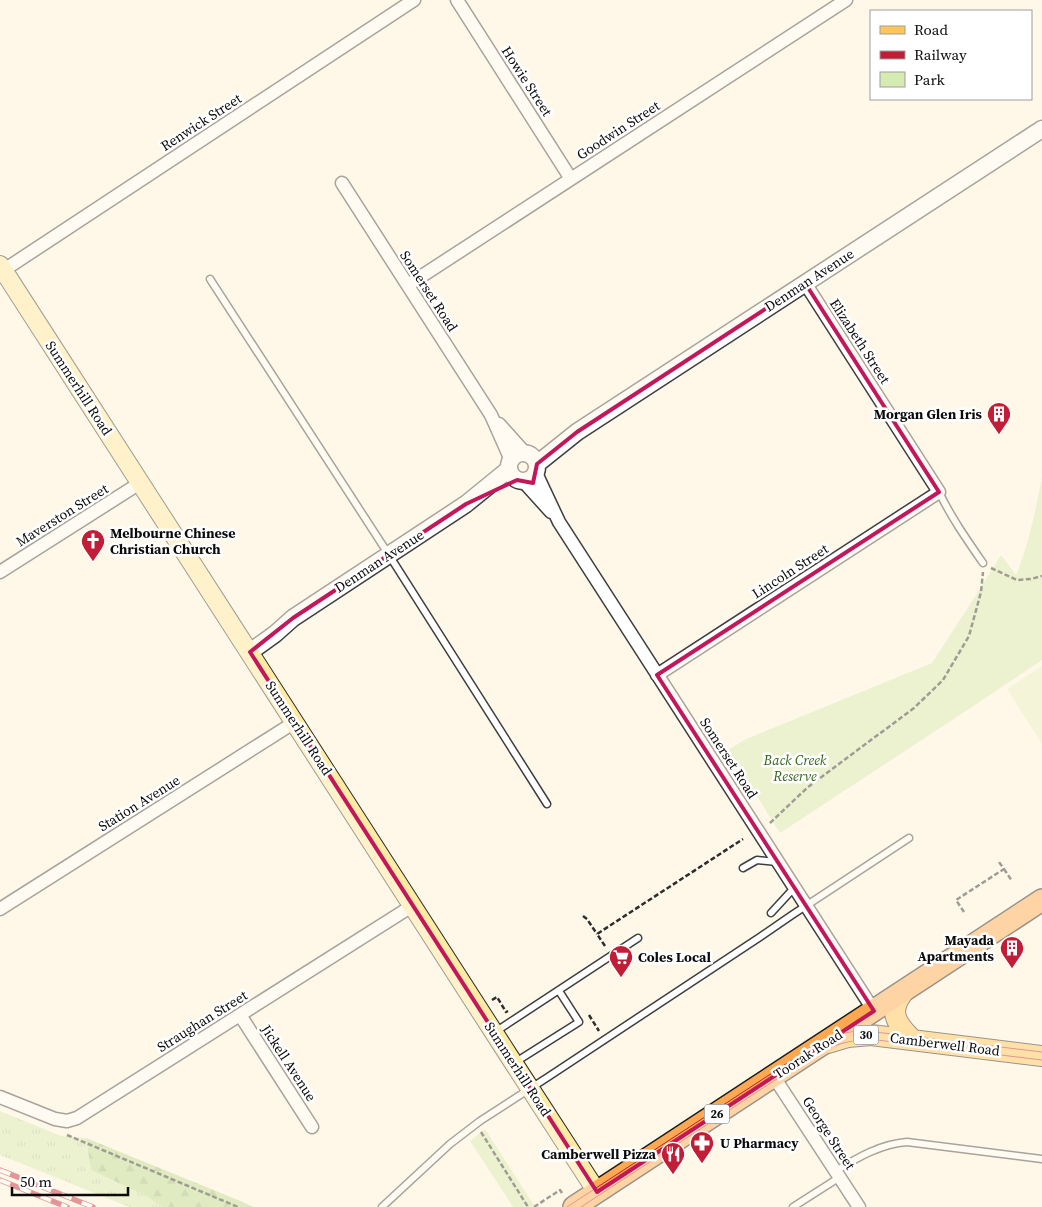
<svg xmlns="http://www.w3.org/2000/svg" width="1042" height="1207" font-family="'Source Serif 4',serif">
	<defs>
		<pattern id="grass-tufts" width="24" height="20" patternUnits="userSpaceOnUse" patternTransform="scale(1.25)"><rect width="24" height="20" fill="#d5ebb2"/><path d="M3 7l-1-3M5 7V3M7 7l1-3M15 17l-1-3M17 17v-4M19 17l1-3" fill="none" stroke="#b6c898"/></pattern>
		<pattern id="forest-firs" width="22" height="20" patternUnits="userSpaceOnUse" patternTransform="scale(1.25)"><rect width="22" height="20" fill="#badc90"/><path d="M5 1l3.5 6h-7zM16 11l3.5 6h-7z" fill="#9fbb7b"/></pattern>
	</defs>
	<rect width="100%" height="100%" fill="#fff8e9"/>
	<path fill="url(#grass-tufts)" d="M0,1111L61,1136L86,1138L91,1170L148,1197L162,1207H129L0,1155Z"/>
	<path fill="url(#forest-firs)" d="M86,1138L243,1202L253,1207H162L148,1197L91,1170Z"/>
	<path fill="#d5ebb2" d="M1042,478V660L972,707L780,833L728,750L746,739L932,663L981,587L1001,555L1016,575C1029,544 1035,511 1042,478Z
		M485,1129L534,1205L531,1207H513L470,1141Z"/>
	<path fill="#e6f1c4" d="M1042,666V744L1007,689Z"/>
	<g fill="none" stroke-linecap="round" stroke-linejoin="round">
		<g stroke="#3e3e3e" stroke-width="9">
			<path id="service" d="M210,279L389,555L547,804
				M939,492C951,517 967,540 983,563
				M743,868L757,860L777,862
				M771,913L794,888
				M495,1032L638,938
				M514,1063L579,1022L559,991
				M836,1171C858,1157 881,1144 907,1142L1042,1159
				M382,1207L450,1144L480,1121L548,1077L760,937L792,915L909,838
				M793,1207L840,1177"/>
		</g>
		<g stroke="#3e3e3e" stroke-width="15">
			<path id="minor" d="M457,0L571,179
				M342,183L491,415L511,460
				M4,270L414,0
				M408,285L846,0
				M499,424L525,453
				M536,473L559,522L874,1011
				M523,481L551,512
				M0,572L140,483
				M657,675L939,492L805,283
				M0,909L295,722
				M240,1015L312,1127
				M774,1077L859,1207
				M0,1097L55,1119L67,1121L77,1118L412,906"/>
		</g>
		<g stroke="#3e3e3e" stroke-width="19">
			<path id="tertiary" d="M509 467a14 14 0 1 1 28 0a14 14 0 1 1-28 0Z
				M537,464L577,432L1042,129
				M250,652L275,634L293,618L466,504L509,469"/>
		</g>
		<g stroke="#2d2d2d" stroke-width="20">
			<path id="secondary" d="M0,265L509,1056L597,1192"/>
		</g>
		<g stroke="#1c1c1c" stroke-width="22">
			<path id="primary" d="M906,989C887,1010 895,1023 913,1040
				M828,1043L848,1037L871,1035L1042,1056"/>
		</g>
		<g stroke="#1c1c1c" stroke-width="24">
			<path id="trunk" d="M574,1207L1042,900"/>
		</g>
		<path stroke="#2d2d2d" stroke-width="2.5" stroke-dasharray="5 2.5" stroke-linecap="butt" d="M991,568L1017,580L1031,579L1042,576
			M770,823L808,787L914,708L943,680L969,636L981,592L983,572
			M1004,869L1012,881
			M964,912L956,900L1004,869L999,862
			M583,916L587,919L597,934
			M605,946L597,934L743,839
			M492,1000L497,997L506,1012L508,1011
			M589,1015L599,1031
			M481,1132L528,1207
			M67,1135L238,1207
			M534,1207L560,1190L562,1193"/>
		<use href="#service" stroke="#fff" stroke-width="6"/>
		<use href="#minor" stroke="#fff" stroke-width="12"/>
		<use href="#tertiary" stroke="#fff" stroke-width="16"/>
		<use href="#secondary" stroke="#ffeca4" stroke-width="18"/>
		<use href="#primary" stroke="#ffc659" stroke-width="20"/>
		<use href="#trunk" stroke="#fea852" stroke-width="21"/>
		<path stroke="#c11d36" stroke-width="1" d="M567,1207L812,1047C829,1037 846,1030 867,1031L1042,1052
			M581,1207L806,1060C832,1045 847,1039 877,1040L1042,1060"/>
		<g stroke="#c11d36" stroke-width="5.5">
			<path id="rail" d="M0,1170L93,1207
				M0,1180L67,1207"/>
		</g>
		<use href="#rail" stroke="#fff" stroke-width="4" stroke-dasharray="11" stroke-linecap="butt"/>
	</g>
	<path d="M0 0H1042V1207H0ZM805,283L939,492L657,675L874,1011L597,1192L250,652L293,618L466,504L517,480L533,483L537,464L577,432Z" fill="#fff8e9" fill-opacity=".55" fill-rule="evenodd"/>
	<path fill="none" stroke="#c2185b" stroke-width="4" stroke-linejoin="round" d="M805,283L939,492L657,675L874,1011L597,1192L250,652L293,618L466,504L517,480L533,483L537,464L577,432Z"/>
	<defs>
		<g id="building-pin" transform="scale(1.25)"><path d="M0 17L-7.5 6A9.5 9.5 0 1 1 7.5 6Z" fill="#c11d36" stroke="#fff"/><path d="M-4-6H4V6H1V3H-1V6H-4ZM-2.5-4.3h1.7v1.8h-1.7ZM.8-4.3h1.7v1.8H.8ZM-2.5-1h1.7V.8h-1.7ZM.8-1h1.7V.8H.8Z" fill="#fff"/></g>
		<g id="church-pin" transform="scale(1.25)"><path d="M0 17L-7.5 6A9.5 9.5 0 1 1 7.5 6Z" fill="#c11d36" stroke="#fff"/><path d="M-1.2-6h2.4v3.5h3.3v2.4h-3.3V6h-2.4V-.1h-3.3v-2.4h3.3Z" fill="#fff"/></g>
		<g id="supermarket-pin" transform="scale(1.25)"><path d="M0 17L-7.5 6A9.5 9.5 0 1 1 7.5 6Z" fill="#c11d36" stroke="#fff"/><path d="M-6-5.5h2.5l.6 2H6L4.5 2H-2.5L-4.4-4H-6ZM-1.5 3.2a1.3 1.3 0 1 0 .1 0ZM3 3.2a1.3 1.3 0 1 0 .1 0Z" fill="#fff"/></g>
		<g id="pharmacy-pin" transform="scale(1.25)"><path d="M0 17L-7.5 6A9.5 9.5 0 1 1 7.5 6Z" fill="#c11d36" stroke="#fff"/><path d="M-2-6h4v4h4v4h-4v4h-4v-4h-4v-4h4Z" fill="#fff"/></g>
		<g id="restaurant-pin" transform="scale(1.25)"><path d="M0 17L-7.5 6A9.5 9.5 0 1 1 7.5 6Z" fill="#c11d36" stroke="#fff"/><path d="M-5-6h1v4h1v-4h1v4h1v-4h1v5L-1.5 .5V6h-2V.5L-5-1ZM5-6V6H3V1.5H1.5Q1.5-4 5-6Z" fill="#fff"/></g>
	</defs>
	<g fill-rule="evenodd">
		<use href="#building-pin" x="999" y="414"/>
		<use href="#church-pin" x="93" y="541"/>
		<use href="#building-pin" x="1012" y="948"/>
		<use href="#supermarket-pin" x="621" y="957"/>
		<use href="#pharmacy-pin" x="702" y="1143"/>
		<use href="#restaurant-pin" x="673" y="1154"/>
	</g>
	<g text-anchor="middle" stroke-width="5" stroke-linejoin="round" paint-order="stroke">
		<g fill="#fff" stroke="#545454" stroke-width="1">
			<rect x="853.5" y="1025.5" width="25" height="19" rx="4"/>
			<rect x="704.5" y="1104.5" width="25" height="19" rx="4"/>
		</g>
		<g font-size="12" font-weight="bold" fill="#0b0b0b">
			<text x="866" y="1039">30</text>
			<text x="717" y="1118">26</text>
		</g>
		<g font-size="14" fill="#0b0b0b" stroke="#fff">
			<text transform="translate(527 81) rotate(57)" y="5">Howie Street</text>
			<text transform="translate(201 122) rotate(-33)" y="5">Renwick Street</text>
			<text transform="translate(618 130) rotate(-33)" y="5">Goodwin Street</text>
			<text transform="translate(809 280) rotate(-33)" y="5">Denman Avenue</text>
			<text transform="translate(429 291) rotate(57)" y="5">Somerset Road</text>
			<text transform="translate(860 341) rotate(57)" y="5">Elizabeth Street</text>
			<text transform="translate(79 388) rotate(57)" y="5">Summerhill Road</text>
			<text transform="translate(62 515) rotate(-32)" y="5">Maverston Street</text>
			<text transform="translate(379 561) rotate(-33)" y="5">Denman Avenue</text>
			<text transform="translate(790 571) rotate(-33)" y="5">Lincoln Street</text>
			<text transform="translate(299 728) rotate(57)" y="5">Summerhill Road</text>
			<text transform="translate(729 758) rotate(57)" y="5">Somerset Road</text>
			<text transform="translate(139 803) rotate(-32)" y="5">Station Avenue</text>
			<text transform="translate(202 1021) rotate(-32)" y="5">Straughan Street</text>
			<text transform="translate(945 1044) rotate(7)" y="5">Camberwell Road</text>
			<text transform="translate(808 1054) rotate(-33)" y="5">Toorak Road</text>
			<text transform="translate(289 1063) rotate(57)" y="5">Jickell Avenue</text>
			<text transform="translate(518 1069) rotate(57)" y="5">Summerhill Road</text>
			<text transform="translate(829 1133) rotate(57)" y="5">George Street</text>
		</g>
		<g font-size="14" font-weight="bold" fill="#0b0b0b" stroke="#fff" text-anchor="end">
			<text x="982" y="419">Morgan Glen Iris</text>
			<text x="110" y="538" text-anchor="start">Melbourne Chinese<tspan x="110" dy="16">Christian Church</tspan></text>
			<text x="994" y="945">Mayada<tspan x="994" dy="16">Apartments</tspan></text>
			<text x="638" y="962" text-anchor="start">Coles Local</text>
			<text x="720" y="1148" text-anchor="start">U Pharmacy</text>
			<text x="656" y="1159">Camberwell Pizza</text>
		</g>
		<g font-size="14" font-style="italic" fill="#316519" stroke="#fff">
			<text x="795" y="765">Back Creek<tspan x="795" dy="16">Reserve</tspan></text>
		</g>
	</g>
	<rect x="870" y="10" width="162" height="90" fill="#ffffff" stroke="#9d9d9d"/>
	<rect x="880" y="26" width="25" height="8" fill="#ffc659" stroke="#9d9d9d"/>
	<text x="914" y="35" font-size="15" fill="#0b0b0b">Road</text>
	<rect x="880" y="51" width="25" height="8" fill="#c11d36" stroke="#9d9d9d"/>
	<text x="914" y="60" font-size="15" fill="#0b0b0b">Railway</text>
	<rect x="880" y="72" width="25" height="15" fill="#d5ebb2" stroke="#9d9d9d"/>
	<text x="914" y="85" font-size="15" fill="#0b0b0b">Park</text>
	<path d="M12 1187v8h116v-8" fill="none" stroke="#0b0b0b" stroke-width="2.5"/>
	<text x="20" y="1187" font-size="15" fill="#0b0b0b" stroke="#ffffff" stroke-width="4" paint-order="stroke">50 m</text>
</svg>
